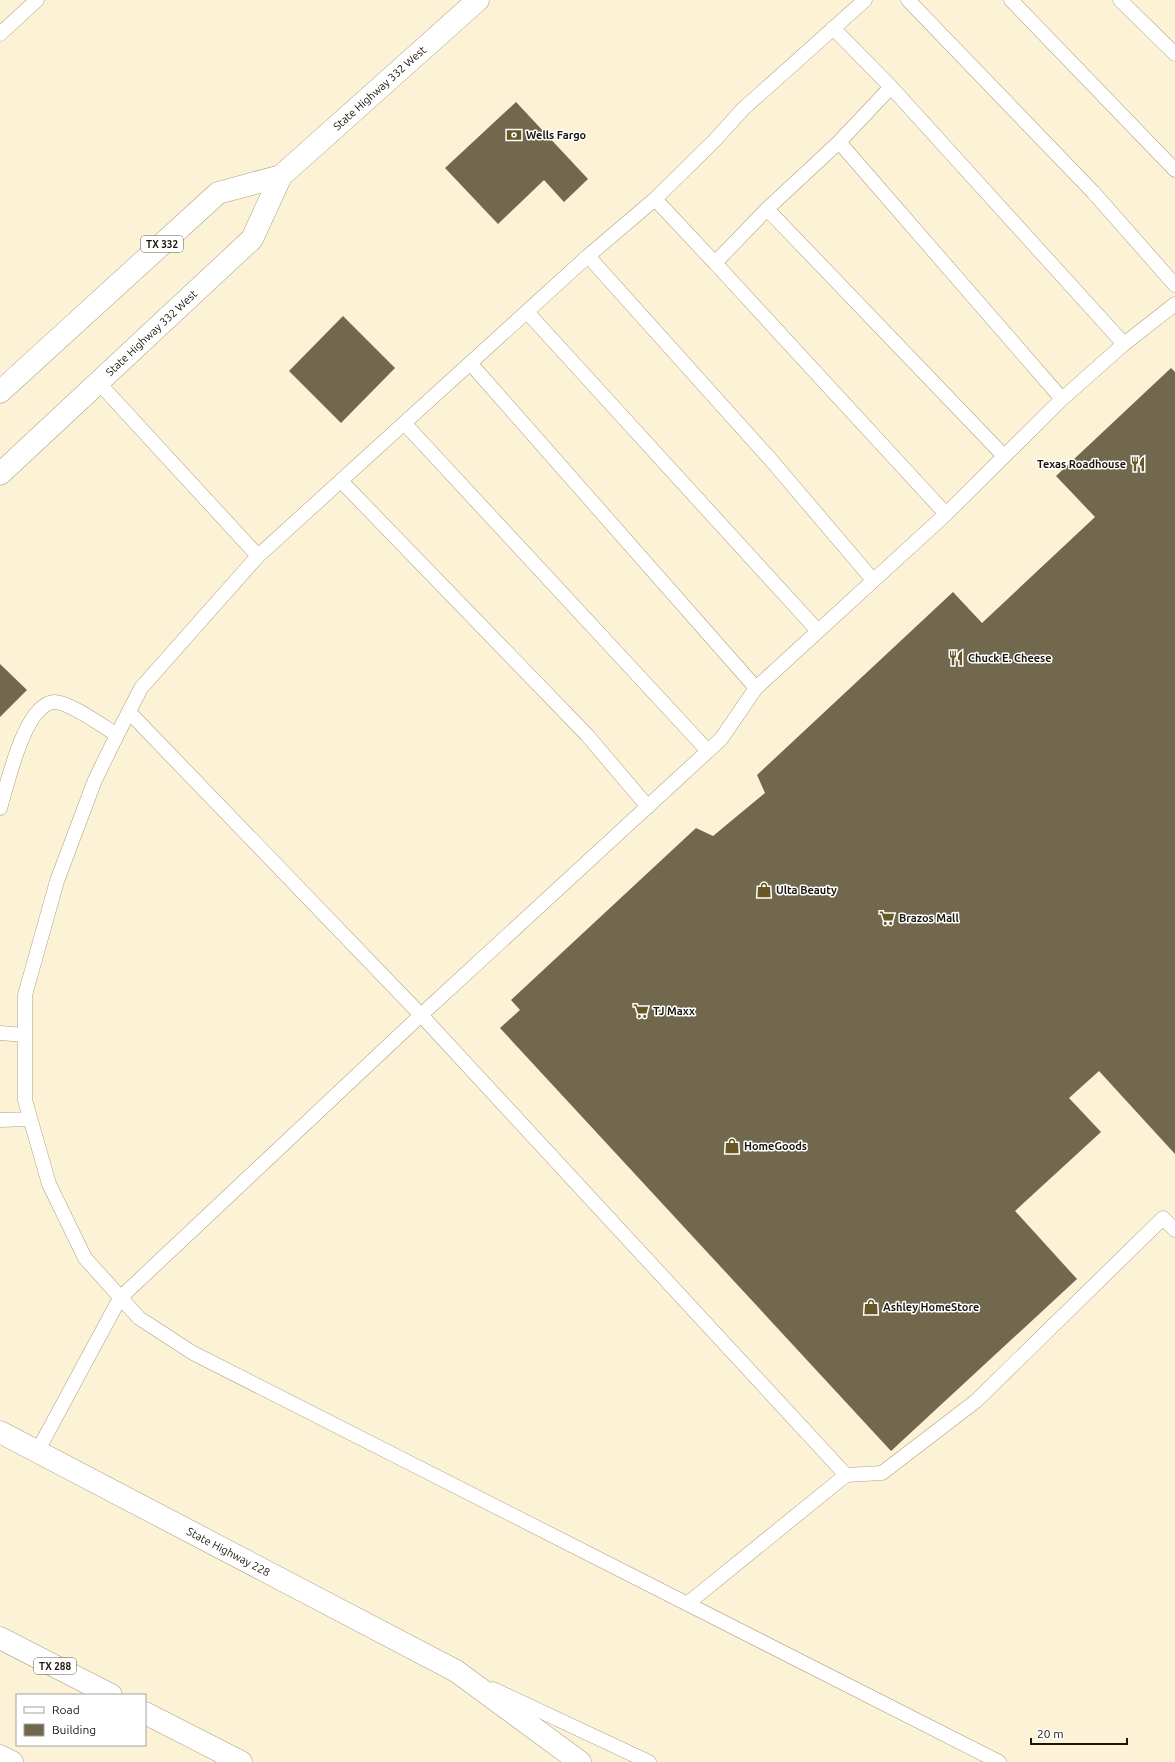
<svg xmlns="http://www.w3.org/2000/svg" width="1175" height="1762" font-family="Ubuntu,sans-serif">
	<rect width="100%" height="100%" fill="#fcf2d5"/>
	<path fill="#71684e" d="M516,102L588,179L564,202L544,180L498,224L445,168Z
		M343,316L395,368L341,423L289,371Z
		M1171,368L1175,372V1154L1099,1071L1069,1098L1101,1132L1015,1211L1077,1279L891,1451L500,1028L520,1010L511,1000L696,828L713,836L765,793L757,775L953,592L982,623L1095,517L1056,476Z
		M0,664L27,690L0,717Z"/>
	<g fill="none" stroke-linecap="round" stroke-linejoin="round">
		<g stroke="#a9a084" stroke-width="15">
			<path id="lane" d="M865,0L743,109L715,140L655,199L588,256L258,556L141,688L117,735L95,780L57,881L25,995V1100L49,1184L85,1258L139,1318L193,1353L999,1762
				M908,0L1093,192L1175,285
				M1011,0L1175,170
				M1120,0L1175,54
				M833,28L891,87L1124,344
				M0,34L37,0
				M839,142L891,87
				M655,199L715,263
				M767,209L1004,456
				M588,256L771,460L873,580
				M527,312L818,631
				M470,363L756,688
				M98,382L258,556
				M405,424L708,751
				M341,481L587,735L648,807
				M946,514L715,263L767,209L839,142L1062,399
				M129,712L421,1015L846,1475
				M0,808C8,783 24,705 54,702C68,701 104,727 117,735
				M0,1033L25,1035
				M0,1120L30,1119
				M37,1452L120,1298L421,1015L721,739L756,688L946,514L1062,399L1124,344L1175,304
				M687,1604L846,1475L882,1473L976,1401L1163,1218L1175,1230
				M493,1689L649,1762"/>
		</g>
		<g stroke="#a9a084" stroke-width="23">
			<g id="primary">
				<path d="M0,392L218,193L281,176"/>
				<path id="s1" d="M0,474L252,239L281,176L478,0"/>
				<path id="s2" d="M0,1432L456,1671"/>
			</g>
		</g>
		<g stroke="#a9a084" stroke-width="23">
			<path id="highway" d="M0,1638L111,1695
				M456,1671L580,1762
				M145,1713L241,1762
				M0,1756L12,1762"/>
		</g>
		<use href="#lane" stroke="#fff" stroke-width="14"/>
		<use href="#primary" stroke="#fff" stroke-width="22"/>
		<use href="#highway" stroke="#fff" stroke-width="22"/>
	</g>
	<defs>
		<g id="bank-bare" transform="scale(1.2)"><path d="M-6-4H6V4H-6ZM0-2.3a2.3 2.3 0 1 0 0 4.6a2.3 2.3 0 1 0 0-4.6Z" fill="#675724" stroke="#fff" stroke-width="2.5" paint-order="stroke"/></g>
		<g id="restaurant-bare" transform="scale(1.2)"><path d="M-5-6h1v4h1v-4h1v4h1v-4h1v5L-1.5 .5V6h-2V.5L-5-1ZM5-6V6H3V1.5H1.5Q1.5-4 5-6Z" fill="#675724" stroke="#fff" stroke-width="2.5" paint-order="stroke"/></g>
		<g id="shop-bare" transform="scale(1.2)"><path d="M-5-2.5h2.3a2.7 3.5 0 0 1 5.4 0H5L5.5 6h-11ZM-1.5-2.5h3a1.5 2.3 0 0 0-3 0Z" fill="#675724" stroke="#fff" stroke-width="2.5" paint-order="stroke"/></g>
		<g id="supermarket-bare" transform="scale(1.2)"><path d="M-6-5.5h2.5l.6 2H6L4.5 2H-2.5L-4.4-4H-6ZM-1.5 3.2a1.3 1.3 0 1 0 .1 0ZM3 3.2a1.3 1.3 0 1 0 .1 0Z" fill="#675724" stroke="#fff" stroke-width="2.5" paint-order="stroke"/></g>
	</defs>
	<g fill-rule="evenodd">
		<use href="#bank-bare" x="514" y="135"/>
		<use href="#restaurant-bare" x="1138" y="464"/>
		<use href="#restaurant-bare" x="956" y="658"/>
		<use href="#shop-bare" x="764" y="890"/>
		<use href="#supermarket-bare" x="887" y="918"/>
		<use href="#supermarket-bare" x="641" y="1011"/>
		<use href="#shop-bare" x="732" y="1146"/>
		<use href="#shop-bare" x="871" y="1307"/>
	</g>
	<g text-anchor="middle" stroke-width="3" stroke-linejoin="round" paint-order="stroke">
		<g fill="#fff" stroke="#5e5c54" stroke-width="1">
			<rect x="141" y="236" width="42" height="16" rx="3"/>
			<rect x="34" y="1658" width="42" height="16" rx="3"/>
		</g>
		<g font-size="10" font-weight="bold" fill="#19160b">
			<text x="162" y="248">TX 332</text>
			<text x="55" y="1670">TX 288</text>
		</g>
		<g font-size="11" fill="#19160b" stroke="#fff">
			<text dy="4" stroke="none"><textPath href="#s1" startOffset="546">State Highway 332 West</textPath></text>
			<text dy="4" stroke="none"><textPath href="#s1" startOffset="207">State Highway 332 West</textPath></text>
			<text dy="4" stroke="none"><textPath href="#s2" startOffset="258">State Highway 228</textPath></text>
		</g>
		<g font-size="11" font-weight="bold" fill="#19160b" stroke="#fff" text-anchor="start">
			<text x="526" y="139">Wells Fargo</text>
			<text x="1126" y="468" text-anchor="end">Texas Roadhouse</text>
			<text x="968" y="662">Chuck E. Cheese</text>
			<text x="776" y="894">Ulta Beauty</text>
			<text x="899" y="922">Brazos Mall</text>
			<text x="653" y="1015">TJ Maxx</text>
			<text x="744" y="1150">HomeGoods</text>
			<text x="883" y="1311">Ashley HomeStore</text>
		</g>
	</g>
	<rect x="16" y="1694" width="130" height="52" fill="#ffffff" stroke="#a3a29d"/>
	<rect x="24" y="1707" width="20" height="6" fill="#ffffff" stroke="#a3a29d"/>
	<text x="52" y="1714" font-size="12" fill="#19160b">Road</text>
	<rect x="24" y="1724" width="20" height="12" fill="#71684e" stroke="#a3a29d"/>
	<text x="52" y="1734" font-size="12" fill="#19160b">Building</text>
	<path d="M1031 1738v6h96v-6" fill="none" stroke="#19160b" stroke-width="2"/>
	<text x="1037" y="1738" font-size="12" fill="#19160b" stroke="#ffffff" stroke-width="3" paint-order="stroke">20 m</text>
</svg>
